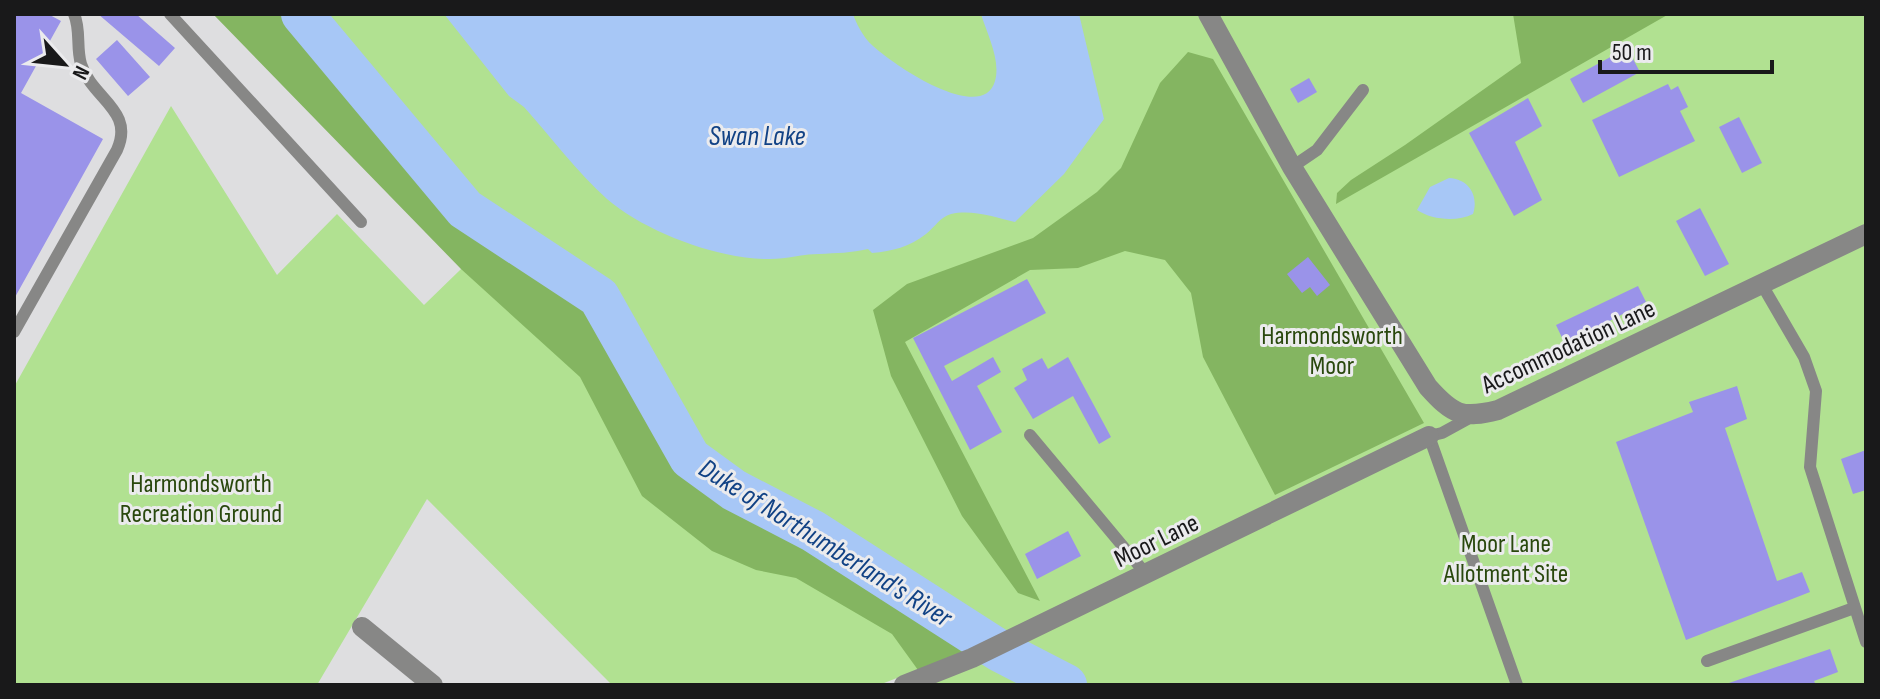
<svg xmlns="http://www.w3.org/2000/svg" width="1880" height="699" font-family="'Sofia Sans Condensed',sans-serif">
	<rect width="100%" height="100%" fill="#dedee0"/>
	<path fill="#b1e191" d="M302,14H1866V685H920L999,650L813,531L734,490L690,458L599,297L465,209Z
		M171,106L277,275L337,214L424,305L493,238L588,305L680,466L714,491L846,567L976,647L879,685H612L427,499L317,685H14V387Z"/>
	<path fill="#84b561" d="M213,14H293L460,213L588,305L680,466L714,491L846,567L976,647L918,670L892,634L796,578L756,570L712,551L642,496L580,377L461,269Z
		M1513,14H1669L1336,204L1337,193L1351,180L1405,145L1521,63Z
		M1188,52L1213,59L1424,423L1275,495L1203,357L1191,293L1165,260L1125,251L1078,268L1030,270L905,342L1040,601L1018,593L962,516L891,376L873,310L907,284L1033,238L1097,192L1121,168L1160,83Z"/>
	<path fill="#a7c7f6" d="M444,14H853C856,23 862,34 868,41C885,60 982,127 995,81C1001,60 987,34 981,14H1079L1104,119L1064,174L1015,222C994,217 972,209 951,214C940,217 935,227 926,234C909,247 893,251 872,253L868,249C851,253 837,253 819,254C803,254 787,259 770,259C720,260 645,232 607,199C577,172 551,137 524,107L509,96Z
		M1449,178C1469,179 1479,196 1473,214C1457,222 1432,220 1417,210L1430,187Z"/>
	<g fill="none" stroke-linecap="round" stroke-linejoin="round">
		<path stroke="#a7c7f6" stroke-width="42" d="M302,14L465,209L599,297L690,458L734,490L813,531L1000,651L1066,685"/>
	</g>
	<path fill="#9a93e9" d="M14,14H48L61,21L21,93L103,139L14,299Z
		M98,14H136L175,48L159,66Z
		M117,40L150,77L128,96L96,59Z
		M1627,48L1640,72L1583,103L1570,79Z
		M1309,78L1317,92L1298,103L1290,89Z
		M1668,84L1671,90L1678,86L1688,107L1680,111L1695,141L1619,177L1592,120Z
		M1528,98L1542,126L1515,142L1542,200L1514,216L1469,133Z
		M1739,117L1762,163L1742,173L1719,127Z
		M1700,208L1729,264L1705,276L1676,221Z
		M1308,257L1330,285L1317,296L1310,287L1302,293L1287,274Z
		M1027,279L1046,313L944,366L952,381L993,357L1001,372L977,386L1002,432L970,450L913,338Z
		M1638,286L1646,302L1565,344L1556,325Z
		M1068,357L1111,437L1099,444L1073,396L1033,419L1014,388L1027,380L1022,369L1042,358L1048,369Z
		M1737,386L1747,419L1725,428L1777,581L1802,572L1810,592L1686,640L1616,442L1693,412L1689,402Z
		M1866,450V490L1853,494L1841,459Z
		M1068,531L1081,556L1037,579L1025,554Z
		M1830,649L1838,672L1814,681L1816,685H1723Z"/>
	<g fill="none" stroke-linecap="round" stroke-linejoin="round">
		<path stroke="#878786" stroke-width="12" d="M170,14L361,222
			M1292,167L1317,150L1363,90
			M1761,283L1804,357L1816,391L1810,467L1866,642
			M14,332L117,150C135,110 92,99 81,64C76,47 81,30 74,14
			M1473,416L1442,433L1429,436L1517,685
			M1030,435L1146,574
			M1707,661L1854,608"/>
		<path stroke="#878786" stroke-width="20" d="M1208,14L1292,167L1428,387C1453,415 1462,419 1498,410L1866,234
			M362,627L433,685
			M904,685L972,658L1429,436"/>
	</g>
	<g text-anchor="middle" stroke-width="6" stroke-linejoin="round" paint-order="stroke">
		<g font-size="26" fill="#29480d" stroke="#ebebed">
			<text x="1332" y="344">Harmondsworth<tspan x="1332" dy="30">Moor</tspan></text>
			<text x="201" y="492">Harmondsworth<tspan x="201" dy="30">Recreation Ground</tspan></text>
			<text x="1506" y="552">Moor Lane<tspan x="1506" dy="30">Allotment Site</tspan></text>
		</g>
		<g font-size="26" fill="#19191a" stroke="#ebebed">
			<text transform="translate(1568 346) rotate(-25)" y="9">Accommodation Lane</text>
			<text transform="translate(1156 540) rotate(-26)" y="9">Moor Lane</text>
		</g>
		<g font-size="28" font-style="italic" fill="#114285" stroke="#ebebed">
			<text x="757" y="145">Swan Lake</text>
			<text transform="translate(826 542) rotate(32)" y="10">Duke of Northumberland's River</text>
		</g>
	</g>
	<rect width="1880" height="699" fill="none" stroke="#19191a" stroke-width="32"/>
	<g transform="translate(64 64) rotate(117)" stroke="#ebebed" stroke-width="6" paint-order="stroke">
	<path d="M0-6L14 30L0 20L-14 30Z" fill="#19191a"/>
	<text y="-12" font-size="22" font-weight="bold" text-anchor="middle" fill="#19191a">N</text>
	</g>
	<path d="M1600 60v12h172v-12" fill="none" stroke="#19191a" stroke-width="4"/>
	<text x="1612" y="60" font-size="24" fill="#19191a" stroke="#ebebed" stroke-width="6" paint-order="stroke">50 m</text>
</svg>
